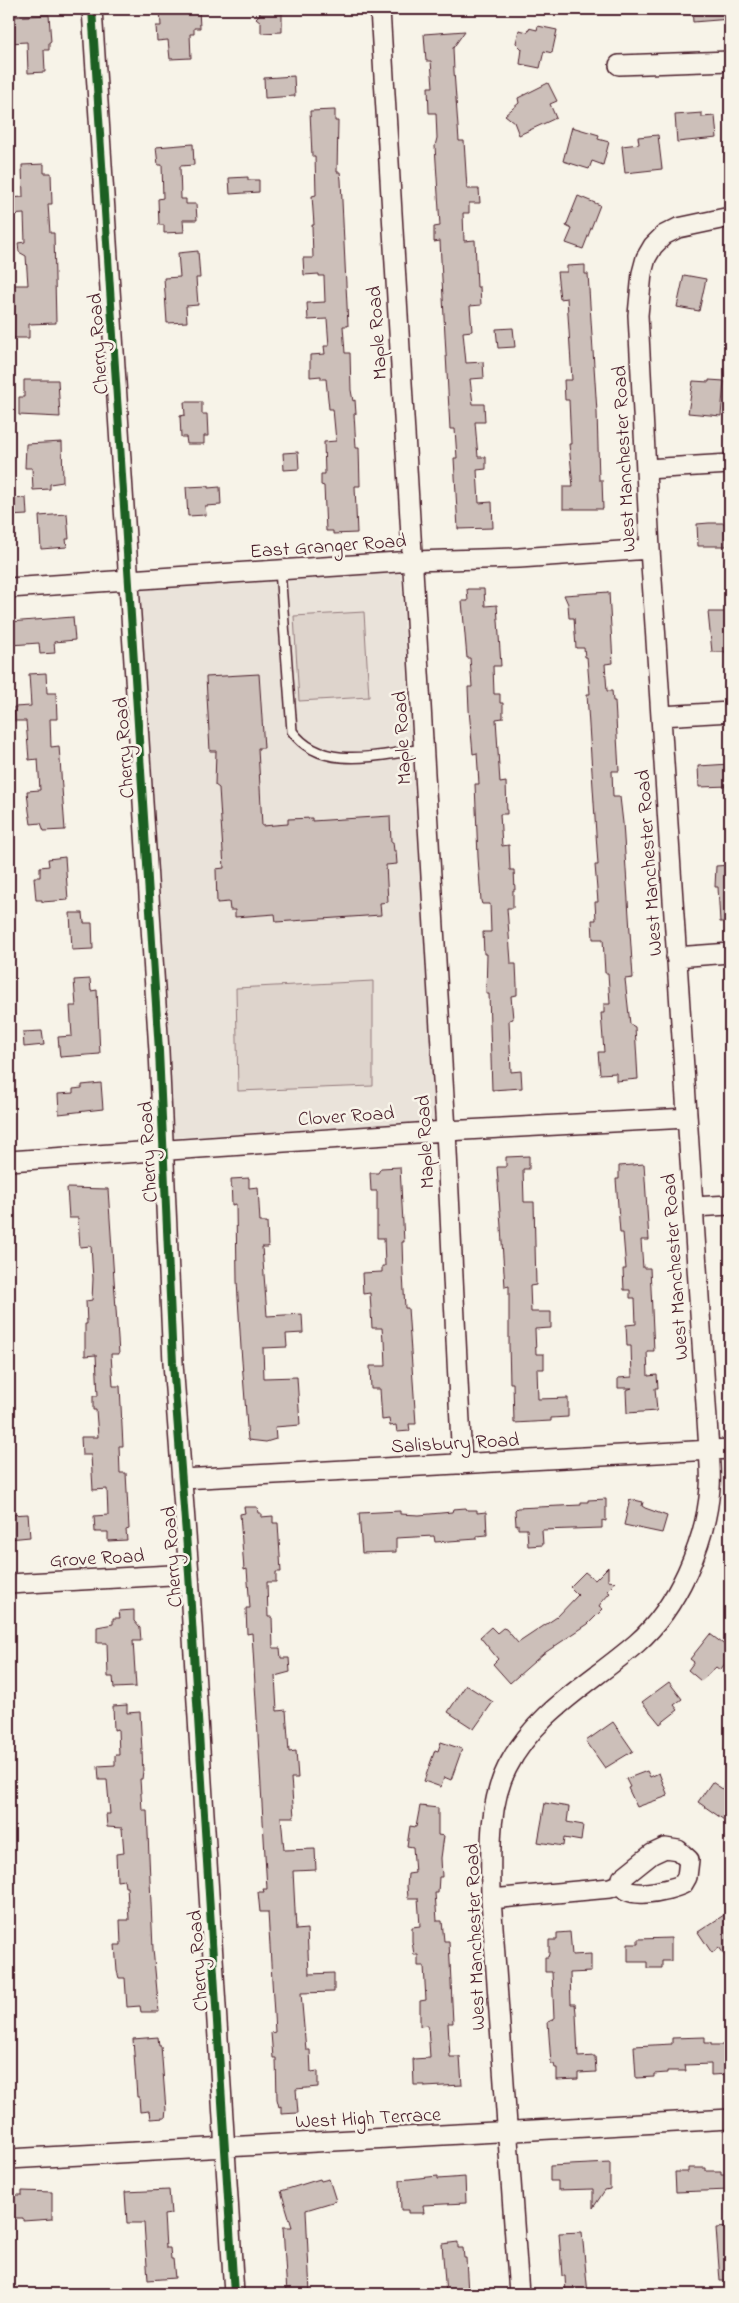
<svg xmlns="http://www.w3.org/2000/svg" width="739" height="2303" font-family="'Indie Flower',sans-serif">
	<rect width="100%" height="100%" fill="#f7f3e8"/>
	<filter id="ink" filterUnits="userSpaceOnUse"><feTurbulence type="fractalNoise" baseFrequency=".02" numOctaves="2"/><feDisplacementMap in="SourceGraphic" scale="10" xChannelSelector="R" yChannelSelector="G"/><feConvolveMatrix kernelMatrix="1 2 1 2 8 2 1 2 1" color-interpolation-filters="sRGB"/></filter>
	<g filter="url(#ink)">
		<path fill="#eae3da" d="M401,570L435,1121L170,1138L136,587Z"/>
		<path fill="#ded4cc" stroke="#947a7c" d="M364,612L369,697L299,701L294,616Z
			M373,981V1086L238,1091L236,988Z"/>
		<path fill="#ccbfb9" stroke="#4a1f2b" d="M160,9H199L200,28H194V34H190L191,58L170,59L168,40L157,41L156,26H161Z
			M259,9H282V32L261,33V22L256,18L260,14Z
			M692,9H730V19L693,22Z
			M49,15L51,42H49V50H44L45,72L28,73L27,42L9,43V17Z
			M538,26L557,30L552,53L544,51L540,68L520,64L522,49L516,43L519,30L528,32L529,28L537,30Z
			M465,31L453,48L454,71L459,141H464L467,189H479L480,203H469V213H463L464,241L475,240L477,287H480L481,305L470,306L472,331L463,332L466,363L483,362L484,378L470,379L473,404H484L485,422H475L478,457H486V469L477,470L479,503L492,502L493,528L458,529L454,458H457L455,429H450L440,241L434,242V227L440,226L435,146L437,138L436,113H429L428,87H433L431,61H426L424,34Z
			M294,76L295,96L265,98L264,78Z
			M548,83L557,101L550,104L556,118L519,135L514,122L505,115L519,103L518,98Z
			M335,110V121H338L337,172H340L341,180L348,326H343L345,353H350L351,390L353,401L355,400L356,414H354L356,448H359L360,486H355L357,533L333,534V531H326L324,486L321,485V474H325L324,442L336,441L333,409H329L326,379H321V376L310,377V355L325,354L324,346H329L327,319L308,320L307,303L325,302L324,276H319V274L304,275L303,258H313L312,225H314L312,196L316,195L315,156H312L310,111Z
			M702,113V117L715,116L717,138L677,142L675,115Z
			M572,127L599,135L598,139L609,142L603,165L592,161L589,169L563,161Z
			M658,135L662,169L625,173L622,146L639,144L638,137Z
			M193,144L194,165L180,166L181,199H186V204H196L197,220H183L184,232L164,233V225H159L158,199L163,198L162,165H158L156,147Z
			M44,164V173H51L52,204H48L50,233H54L56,323L29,324V338H13L11,285H28L26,256L19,252L18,243L25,242L24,214L9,215V198L23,197L22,165Z
			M248,177V180H259V192L230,194L229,178Z
			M578,196L600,205L583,249L566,243L572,229L566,226Z
			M198,251L200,278H196L198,305L186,306L187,322L167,323L164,278L180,277L178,253Z
			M585,265V274H588L597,412L599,480H602L603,509H563V487H573L569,444H571L569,400H565L564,380H572L567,298L560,299L557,272H567V266Z
			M684,275L706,279L699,311L677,307Z
			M513,328L515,347L498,348L496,329Z
			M24,380H58L60,417L19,415V397H24Z
			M709,380L724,381L721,416L688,413L693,381L709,382Z
			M184,402H202V414H207L208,436H204V444H187L186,437H181L180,416L185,415Z
			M62,442L63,482L50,484V489L33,490L32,468H25L26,444Z
			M298,452L299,469L284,470L283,453Z
			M208,486V488L220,487L221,505L205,506L206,515L188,516L186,487Z
			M26,498L27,515L9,516V499Z
			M67,514L69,539H66L67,547L41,549L39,516Z
			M709,523H725L727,546H698L697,524Z
			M467,589H484L485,606L497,605L501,666H493L494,694H500V703H503V718L496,719L500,783L506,782L507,814H500L502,846L509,845L510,870H514L515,890H513V908H507L511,962V964H516L517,986V995L511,996L513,1019L509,1020L511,1072L521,1071L522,1088L492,1090L489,994H486L487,954H484L483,932H491L490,904H482L481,901L478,857L475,784H479L477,753L473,754L469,710L468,687H472L470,658H467L462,601H468Z
			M609,592L613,663L605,664L607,691H612L613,701H615L619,771H612L613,797H620L623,823L633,978L625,979L630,1024L635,1027L638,1079L616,1081V1073L600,1074L598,1052H604L601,1013H604V1004H610L608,973H605L603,939H593L592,920H596L595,902H598L595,865H598L587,694H590L587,657H585L584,648H576L574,618H569L568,604L564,595Z
			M708,612H727V615H730V652H712Z
			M73,617L75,640L54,642L55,653L40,654L39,643L11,645L9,622Z
			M46,673L47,693H56L57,719H50L51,747L59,746L65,830L44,831L41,823L31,824L29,811L27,791L40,790L38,759L29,760L26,721H15L14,707L31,706L29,674Z
			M259,674L264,748H258L262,826L288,824V819L312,818V821L390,816L391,842H393L394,851H396L397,864L386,865L388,902L380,903L381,915L276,922L275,914L235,917V910H230L229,902L217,903L216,869L224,868L219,788L215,785L216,751H210L206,677Z
			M730,764V786L699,787L698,766Z
			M65,857L68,900L42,902V900H36L34,877H40V867L49,866L48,859Z
			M730,865V922H720L718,887H715L716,866Z
			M70,913H83L84,923H92L93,949L72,950Z
			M90,979L91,991L97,990L100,1054L60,1057L58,1037L72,1036L70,1006H76L74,980Z
			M42,1031L44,1045L24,1047L23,1032Z
			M101,1083L103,1109L59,1114L58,1094L73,1093V1089L82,1088V1085Z
			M529,1156V1169H523L524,1202H534L536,1285L530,1286L531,1312H551V1328L535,1329L536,1354H544V1369H537L538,1399L568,1398V1417L551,1418V1421L514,1423L513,1383H510L509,1344V1286L505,1287L497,1167H506V1157Z
			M644,1164L649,1240H641L643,1268H650L654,1351H647L648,1376L657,1375L658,1388H655L657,1411L627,1413L626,1390L632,1388H618V1378L632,1377L631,1346H627L626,1325L636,1324L635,1298H630V1290H624L623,1269H626L623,1233H620L616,1179H619V1166Z
			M400,1167L404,1242H402L403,1274L405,1308H408L416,1424H409L410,1431L397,1432L396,1425L390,1426L389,1419L382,1420L380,1389H371L370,1366H386L385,1340H383L382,1328H372L370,1293L363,1294L362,1273L382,1272V1266H385L384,1238H377V1191H371L370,1173H378L381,1168Z
			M249,1178V1188L258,1187L260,1222H267L268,1247H262L267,1316L302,1314L303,1333L286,1334L287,1347L263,1348L264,1378L297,1377L300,1425L275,1427L276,1439L266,1442L248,1440L241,1348L237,1281L236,1204L232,1205L231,1179Z
			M67,1188L108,1189L119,1354H111L113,1386H120L123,1446H119L120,1473H126L129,1529L126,1530L127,1540L108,1541V1532H95L94,1516L108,1515L107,1489L93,1490L91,1455H82L81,1437H98L96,1410H93V1396H98L96,1355L85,1356V1324H87L86,1301L92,1300L93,1279L91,1246L80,1247L78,1218H69Z
			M606,1499V1521L602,1520V1528L542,1530L543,1545L528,1546L527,1529H518V1524L516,1525L515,1510L517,1508L581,1505V1502H588V1500Z
			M630,1499L643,1502L642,1506L645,1508L667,1516L662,1533L624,1525Z
			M244,1507H257L258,1513H261V1517L273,1516V1523H278L281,1572H276V1582H267L268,1617H272L273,1648H280L281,1658H289L290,1672L275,1676L277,1711L286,1710L289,1752L296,1751L298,1778H291L294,1817H281L284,1850L315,1849L316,1870L293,1871L296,1930L307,1929L309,1974L334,1973V1992L301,1993L306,2050H310L311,2072L318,2071V2087L296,2089L298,2113L281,2114V2106L279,2107L277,2099L276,2058H273L271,2033L275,2032L268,1912H260L258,1892H264L263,1889H267L252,1633L247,1634L246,1608H250L247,1569L244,1570L240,1514L245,1513Z
			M466,1508L467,1510H477V1513L486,1512L487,1535L477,1536V1539L435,1542L434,1536L396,1538V1552L362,1553L359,1513L400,1511V1514L419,1515L452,1512L453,1509Z
			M28,1514L30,1537L9,1539V1515Z
			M608,1567V1581L616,1582L607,1591L610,1593L601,1603L599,1606L603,1609L588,1624L543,1654L510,1683L493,1664L498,1659L480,1637L491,1627L497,1633L503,1628L506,1629L518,1643L557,1617L578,1595L570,1587L585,1572L595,1580Z
			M134,1610V1621L140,1628L141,1641H133L136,1687L114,1688L113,1677H108L107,1643H97V1627L113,1624V1618H120L119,1611Z
			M710,1634L730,1649L724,1657L728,1660L720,1670L716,1667L701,1681L688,1670L694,1662L690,1659Z
			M669,1682L682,1699L674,1705L678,1710L660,1724L642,1702Z
			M466,1685L493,1702L474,1729L448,1712Z
			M127,1705V1713L140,1712L143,1771L142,1779H140L142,1810H147L153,1949L159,2012H141L140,2006L127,2007L125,1978H119L117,1971L115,1945H121L120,1920H129L127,1887H125L124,1880L117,1881L116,1854L124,1853L122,1828L107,1827L106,1814H110L107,1780H99L98,1766L115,1765V1755H119L118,1729L114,1730L113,1706Z
			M613,1722L633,1751L605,1768L586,1741Z
			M441,1742L462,1749L451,1780L444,1777L441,1787L424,1781L435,1750L438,1751Z
			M647,1771L650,1777L659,1773L668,1796L637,1807L628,1788L630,1787L626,1779Z
			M712,1782L730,1794V1824L698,1802Z
			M545,1803L569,1807L567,1822L583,1825L581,1841L564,1838L563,1846L538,1842Z
			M420,1806L438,1808V1835L444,1836L441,1858L442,1877H439L438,1893H435L437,1921H442L444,1941H449L453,2023H448L450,2057H460L462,2085L425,2087V2085H414L413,2059L430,2058L428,2025L420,2026V2001L426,2000L424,1966H418V1955H414L412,1941V1927L420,1926L418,1898H408L407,1886L408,1874L415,1873L413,1847L407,1846L410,1826L416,1827Z
			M730,1911V1963L719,1947L712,1953L698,1932Z
			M570,1932L572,1955L591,1954V1972L570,1973L571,2004H575L576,2013L578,2057L595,2056L596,2072L578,2073V2079L557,2080V2068H555L554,2064H551L548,2022L554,2019L552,1972H545V1957H548L549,1954V1940H557V1933Z
			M671,1938V1961H662V1968H647V1962H628V1944H638V1939Z
			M158,2037L159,2046H161L166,2110L165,2118L150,2119L149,2111L140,2112L139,2097H137L133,2039Z
			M705,2037V2043H711V2045H727V2053H730V2074L711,2075V2064L685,2065L686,2071H667V2073L654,2074V2077L636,2078L634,2046L672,2044V2038Z
			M610,2163V2189L605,2190L593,2208V2189L558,2190V2181H550V2166Z
			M688,2168H706V2171H721V2174H730V2190L676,2192L675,2172H688Z
			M438,2176V2179L465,2177L466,2203L423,2205L424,2213H408V2210H401L400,2180Z
			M320,2179L321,2181L329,2179L336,2201L306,2210L310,2294H287L283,2227H292L281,2191Z
			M169,2190L171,2214L164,2215L166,2248H170L171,2259H173L175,2278L148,2280L144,2223H127L125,2192Z
			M22,2191L52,2192V2219L23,2221V2218H9V2195H22Z
			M730,2227V2281H720L716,2228Z
			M582,2232L588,2294H566L565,2276H562L559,2233Z
			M458,2242V2248H463L464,2258H466L468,2294H446L442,2244Z"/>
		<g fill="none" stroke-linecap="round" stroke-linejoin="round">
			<g stroke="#4a1f2b" stroke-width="12">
				<path id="lane" d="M280,570L292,731C322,773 381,754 424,749"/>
			</g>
			<g stroke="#4a1f2b" stroke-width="22">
				<path id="street" d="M92,9L159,1051L173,1363L189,1574L234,2294
					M380,9L446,1131L462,1464
					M619,65L730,61
					M646,469L730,464
					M9,588L413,561L519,558L650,549
					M661,716L730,712
					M676,957L730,953
					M9,1161L446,1131L687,1118
					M693,1207L730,1205
					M182,1479L730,1449
					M9,1584L189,1574
					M665,1848L678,1850L689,1860L687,1877L683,1884C671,1890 616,1904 622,1878L652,1854Z
					M491,1899L610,1888L620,1884
					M9,2159L730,2119
					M519,2294L491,1899C491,1857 487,1807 507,1768C535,1712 591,1683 637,1643C677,1608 706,1542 710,1488C711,1476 710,1463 709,1450L650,549L638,315L642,273L646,258L653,246L664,235L678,228L730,217"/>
			</g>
			<use href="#lane" stroke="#f7f3e8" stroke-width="9"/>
			<use href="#street" stroke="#f7f3e8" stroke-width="19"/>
			<g stroke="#f7f3e8" stroke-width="11">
				<path id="cycleway" d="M92,9L159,1051L173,1363L189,1574L234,2294"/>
			</g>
			<use href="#cycleway" stroke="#1b5e20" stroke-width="8"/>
		</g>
	</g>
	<g text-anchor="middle" stroke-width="5" stroke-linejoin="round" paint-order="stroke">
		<g font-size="20" fill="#4a1f2b" stroke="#f7f3e8">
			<text transform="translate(376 333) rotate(-94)" y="7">Maple Road</text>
			<text transform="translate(97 344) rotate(-94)" y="7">Cherry Road</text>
			<text transform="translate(623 459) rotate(-93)" y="7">West Manchester Road</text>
			<text transform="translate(328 545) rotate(-4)" y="7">East Granger Road</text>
			<text transform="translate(401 738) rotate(-93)" y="7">Maple Road</text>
			<text transform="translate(123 748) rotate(-94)" y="7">Cherry Road</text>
			<text transform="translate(648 863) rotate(-94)" y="7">West Manchester Road</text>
			<text transform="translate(346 1115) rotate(-4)" y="7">Clover Road</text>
			<text transform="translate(424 1142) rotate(-93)" y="7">Maple Road</text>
			<text transform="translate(147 1152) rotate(-93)" y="7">Cherry Road</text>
			<text transform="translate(674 1267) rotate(-94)" y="7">West Manchester Road</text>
			<text transform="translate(455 1442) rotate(-3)" y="7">Salisbury Road</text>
			<text transform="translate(97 1557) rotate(-3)" y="7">Grove Road</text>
			<text transform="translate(171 1557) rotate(-94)" y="7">Cherry Road</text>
			<text transform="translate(474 1937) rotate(-92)" y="7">West Manchester Road</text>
			<text transform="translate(197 1961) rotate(-94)" y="7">Cherry Road</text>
			<text transform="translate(368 2117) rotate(-3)" y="7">West High Terrace</text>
		</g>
	</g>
	<rect width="739" height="2303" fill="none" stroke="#f7f3e8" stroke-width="30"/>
	<rect x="15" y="15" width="709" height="2273" fill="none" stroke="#4a1f2b" stroke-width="2" filter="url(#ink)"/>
</svg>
